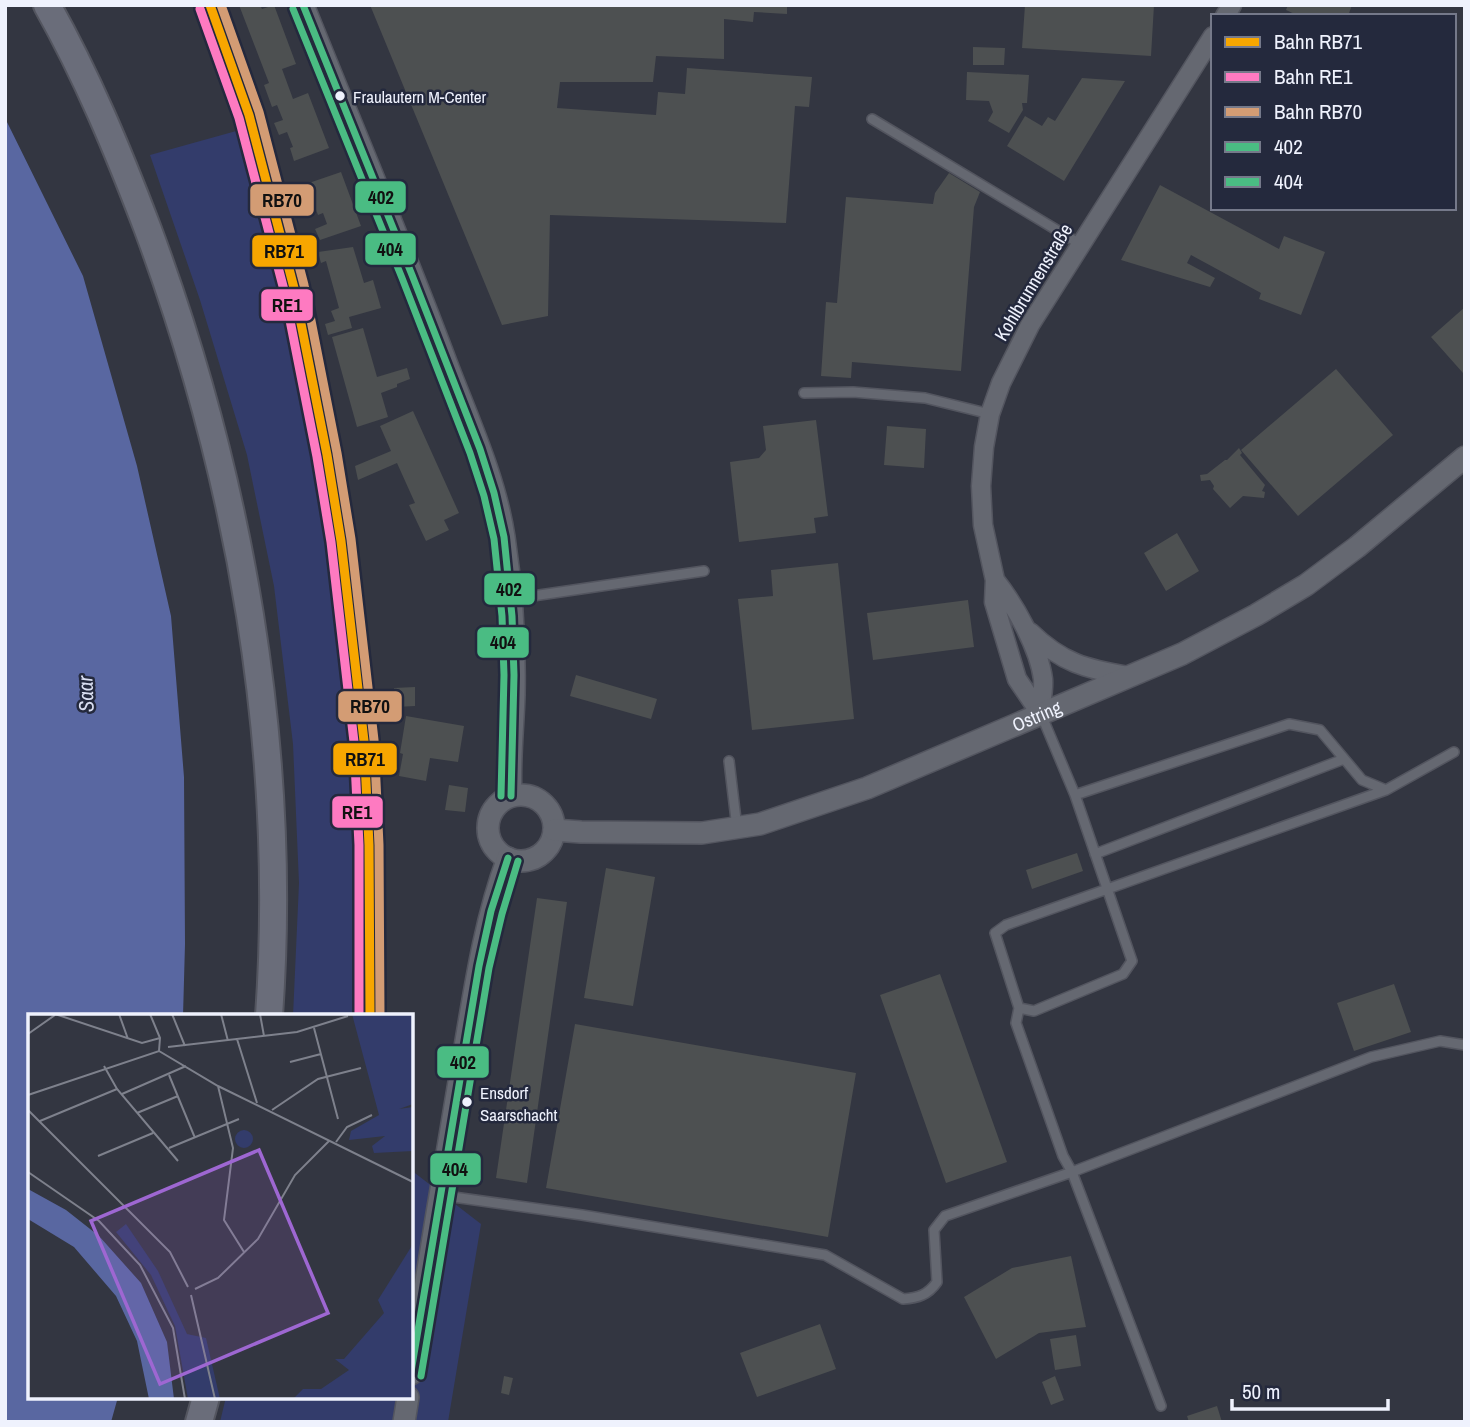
<svg xmlns="http://www.w3.org/2000/svg" width="1470" height="1427" font-family="'Archivo Narrow',sans-serif">
	<rect width="100%" height="100%" fill="#333641"/>
	<path fill="#333c6b" d="M247,128L289,289L330,503L349,666L361,841L362,1016H293L299,883L293,744L274,586L247,455L200,300L150,155Z
		M411,1170L481,1224L448,1422H220L226,1397H411Z"/>
	<path fill="#5967a1" d="M5,118L83,276L137,466L171,616L184,777L185,944L183,1016H30V1397H118L111,1422H5Z"/>
	<path fill="#4d5051" d="M239,5H260L262,9L274,5L296,64L282,69L293,99L308,93L329,148L294,161L290,148L293,147L287,132L279,135L274,123L283,120L277,105L272,107L264,85L269,83Z
		M370,5H787V14L754,12L753,22L724,19V59L656,56L653,82H560L557,108L656,115L658,92L685,94L687,68L812,77L809,107L795,106L786,223L550,215L548,316L502,325Z
		M1025,5H1154L1151,56L1022,48Z
		M1288,5H1352L1348,16H1299L1286,10Z
		M973,47L1005,48L1004,65H973Z
		M967,72L1029,75L1027,103H1022L1023,110L1009,133L988,121L993,112L989,101L966,100Z
		M1082,78L1125,81L1064,181L1007,146L1025,116L1042,126L1048,117L1055,121Z
		M341,172L361,226L320,240L315,229L327,224L323,213L318,215L315,207L305,210L300,198L310,195L306,184Z
		M949,173L980,192L974,207L961,371L852,362L851,378L821,376L826,302L837,303L846,197L933,204L935,193Z
		M1160,185L1279,249L1284,236L1325,252L1301,315L1259,299L1261,293L1191,255L1187,263L1215,278L1210,287L1121,260Z
		M353,247L364,283L373,280L381,308L349,317L352,328L328,335L325,324L335,321L331,311L339,308L326,261L321,263L318,252Z
		M1465,307V371L1463,373L1431,337Z
		M363,328L377,377L407,368L410,379L397,384V387L381,393L388,417L357,427L332,337Z
		M1336,369L1393,435L1298,516L1241,450Z
		M413,411L459,513L444,520L449,530L426,541L409,505L415,503L397,463L358,480L355,466L391,451L380,426Z
		M816,420L828,516L814,518L816,533L739,542L730,462L759,458L766,450L763,426Z
		M887,426L926,429L924,468L884,465Z
		M1239,448L1242,453L1240,455L1265,485L1262,491L1265,492L1264,498L1243,496L1230,508L1213,489L1214,486L1210,480L1201,481L1200,475L1207,474L1225,460H1227Z
		M1177,533L1199,571L1166,591L1144,553Z
		M838,563L854,719L752,730L738,599L773,596L771,570Z
		M968,600L974,647L873,660L867,613Z
		M576,675L657,699L651,719L570,696Z
		M415,687V706L395,707L394,688Z
		M406,716L464,726L458,762L430,758L426,781L399,776L403,754L400,753Z
		M449,785L468,788L465,812L445,810Z
		M1077,853L1083,871L1032,889L1026,870Z
		M606,868L655,877L633,1006L584,998Z
		M537,898L567,902L527,1183L496,1178Z
		M940,974L1007,1162L946,1183L880,995Z
		M1394,984L1411,1032L1354,1051L1337,1003Z
		M575,1024L856,1073L828,1237L546,1188Z
		M1071,1256L1086,1327L1039,1333L996,1359L964,1297L1012,1268Z
		M820,1324L836,1369L757,1397L740,1353Z
		M1076,1335L1081,1366L1055,1370L1050,1339Z
		M504,1376L513,1378L509,1395L501,1393Z
		M1055,1376L1064,1400L1051,1405L1042,1382Z
		M1217,1406L1222,1422H1189L1187,1416Z"/>
	<g fill="none" stroke-linecap="round" stroke-linejoin="round">
		<g stroke="#53555f" stroke-width="12">
			<path id="service" d="M872,119L1080,244
				M804,393L853,392L925,398L990,414
				M512,599L704,571
				M729,761L737,828
				M1075,795L1289,724L1320,730L1362,780L1386,790L1454,752
				M1095,854L1344,759
				M1019,1008L1034,1011L1123,974L1132,961L1075,795L1041,714
				M439,1195L582,1215L825,1255L903,1299C918,1298 928,1295 937,1282L934,1230L945,1216L1072,1172L1063,1156L1016,1023L1019,1008L995,933L1006,925L1386,790
				M1161,1406L1072,1172L1371,1057L1440,1041L1465,1045"/>
		</g>
		<g stroke="#53555f" stroke-width="21">
			<path id="minor" d="M1225,16L1232,5
				M995,580C1015,605 1039,648 1043,679C1044,690 1041,702 1040,713
				M1030,632C1062,663 1086,669 1129,676
				M1040,713L1017,679L994,602L995,580L983,525L981,486L984,447L990,414L1001,383L1030,325L1213,36"/>
		</g>
		<g stroke="#53555f" stroke-width="24">
			<g id="tertiary">
				<path d="M303,5C351,125 402,244 447,365C468,420 495,478 504,537C512,589 515,642 514,695C513,729 509,762 511,796"/>
				<circle cx="521" cy="828" r="33"/>
				<path id="s1" d="M554,830L581,832L702,833L760,824L867,788L1182,654L1256,615L1306,585L1357,547L1465,457"/>
				<path d="M411,1374C427,1275 443,1175 460,1076C473,1003 482,928 508,858"/>
				<path d="M404,1422L408,1397"/>
			</g>
		</g>
		<g stroke="#53555f" stroke-width="30">
			<path id="primary" d="M47,5C87,76 118,151 147,227C240,477 288,749 269,1016
				M199,1422L206,1397"/>
		</g>
		<use href="#service" stroke="#656871" stroke-width="9"/>
		<use href="#minor" stroke="#656871" stroke-width="18"/>
		<use href="#tertiary" stroke="#656871" stroke-width="21"/>
		<use href="#primary" stroke="#6a6d7a" stroke-width="26"/>
		<g stroke="#24293d" stroke-width="12">
			<path id="bus-1" d="M303,5L412,275L480,449L494,493L504,537L512,616L514,675L511,796
				M411,1372L479,966L491,911L508,858"/>
		</g>
		<g stroke="#24293d" stroke-width="12">
			<path id="bus-2" d="M293,9L402,278L470,453L484,496L494,539L502,616L504,675L501,796
				M421,1376L489,968L502,914L518,861"/>
		</g>
		<use href="#bus-1" stroke="#4abc83" stroke-width="7"/>
		<use href="#bus-2" stroke="#4abc83" stroke-width="7"/>
		<g stroke="#24293d" stroke-width="14">
			<path id="rail-1" d="M210,5L249,115L294,288L327,455L341,541L364,741L369,845L370,1016"/>
		</g>
		<g stroke="#24293d" stroke-width="14">
			<path id="rail-2" d="M200,9L239,118L284,290L317,457L331,542L354,742L359,845V1016"/>
		</g>
		<g stroke="#24293d" stroke-width="14">
			<path id="rail-3" d="M221,5L259,112L304,285L337,453L351,539L374,740L379,845L380,1016"/>
		</g>
		<use href="#rail-1" stroke="#f7a600" stroke-width="9"/>
		<use href="#rail-2" stroke="#fe7ac1" stroke-width="9"/>
		<use href="#rail-3" stroke="#d39c74" stroke-width="9"/>
	</g>
	<g fill="#eff2fd" stroke="#24293d" stroke-width="2.5">
		<circle cx="340" cy="96" r="6"/>
		<circle cx="467" cy="1102" r="6"/>
	</g>
	<g text-anchor="middle" stroke-width="5" stroke-linejoin="round" paint-order="stroke">
		<g font-size="17" fill="#eff2fd" stroke="#24293d" text-anchor="start">
			<text x="353" y="103">Fraulautern M-Center</text>
			<text x="480" y="1099">Ensdorf<tspan x="480" dy="22">Saarschacht</tspan></text>
		</g>
		<g font-size="19" fill="#eff2fd" stroke="#24293d">
			<text transform="translate(1033 282) rotate(-59)" y="7">Kohlbrunnenstraße</text>
			<text dy="7" stroke="none"><textPath href="#s1" startOffset="504">Ostring</textPath></text>
		</g>
		<g font-size="21" font-style="italic" fill="#dadff2" stroke="#24293d">
			<text transform="translate(86 694) rotate(-92)" y="7">Saar</text>
		</g>
	</g>
	<g transform="translate(28 1014)">
		<rect width="385" height="385" fill="#333641"/>
		<path d="M324,0H385V90L371,95L385,93V137L346,139L344,132L357,122L321,126L323,117L351,101ZM207 125a9 9 0 1 1 18 0a9 9 0 1 1-18 0ZM98,210L130,257L159,320L178,324L192,385H160L147,312L123,261L88,218ZM385,230V385H265L275,375H293L321,356L307,345H316L356,299L350,286Z" fill="#333c6b"/>
		<path d="M0,175L38,196L71,222L113,269L139,328L146,385H121L109,327L88,282L46,233L0,205Z" fill="#5967a1"/>
		<path fill="none" stroke="#7e818c" stroke-width="2" d="M27,0L114,29L132,24M91,0L100,25M122,0L132,24L131,37M144,0L157,32M193,0L200,27M232,0L236,22M286,14L310,105M0,20L27,1M209,25L229,89M140,33L269,18L320,2M262,48L293,40M76,52L89,75L150,147M141,61L167,124M190,72L205,134L196,206L216,238M94,80L158,52M0,81L131,37L190,72L385,168M0,96L142,238L160,273M244,96L290,65L333,54M109,99L150,82M12,107L89,75M308,128L319,113L344,101M141,134L211,105M70,142L125,119M0,158L71,207L112,251L145,314L157,385M167,275L190,264L230,225L267,161L301,127M163,281L187,385"/>
		<path fill="#9e67d2" fill-opacity="0.15" stroke="#9e67d2" stroke-width="3.5" d="M231,136L300,299L132,370L63,207Z"/>
		<rect width="385" height="385" fill="none" stroke="#eff2fd" stroke-width="3.5"/>
	</g>
	<g stroke="#24293d" stroke-width="2.5">
		<rect x="354" y="180" width="53" height="34" rx="7" fill="#4abc83"/>
		<rect x="249" y="183" width="66" height="34" rx="7" fill="#d39c74"/>
		<rect x="364" y="232" width="53" height="34" rx="7" fill="#4abc83"/>
		<rect x="251" y="234" width="67" height="34" rx="7" fill="#f7a600"/>
		<rect x="260" y="288" width="54" height="34" rx="7" fill="#fe7ac1"/>
		<rect x="483" y="572" width="53" height="34" rx="7" fill="#4abc83"/>
		<rect x="476" y="626" width="54" height="33" rx="7" fill="#4abc83"/>
		<rect x="337" y="690" width="66" height="33" rx="7" fill="#d39c74"/>
		<rect x="332" y="742" width="66" height="34" rx="7" fill="#f7a600"/>
		<rect x="331" y="795" width="53" height="34" rx="7" fill="#fe7ac1"/>
		<rect x="436" y="1045" width="54" height="34" rx="7" fill="#4abc83"/>
		<rect x="429" y="1152" width="53" height="34" rx="7" fill="#4abc83"/>
	</g>
	<g font-size="19" text-anchor="middle" font-weight="bold" fill="#111">
		<text x="381" y="204">402</text>
		<text x="282" y="207">RB70</text>
		<text x="390" y="256">404</text>
		<text x="284" y="258">RB71</text>
		<text x="287" y="312">RE1</text>
		<text x="509" y="596">402</text>
		<text x="503" y="649">404</text>
		<text x="370" y="713">RB70</text>
		<text x="365" y="766">RB71</text>
		<text x="357" y="819">RE1</text>
		<text x="463" y="1069">402</text>
		<text x="455" y="1176">404</text>
	</g>
	<rect width="1470" height="1427" fill="none" stroke="#eff2fd" stroke-width="14"/>
	<rect x="1211" y="14" width="245" height="196" fill="#24293d" stroke="#75798a" stroke-width="2"/>
	<rect x="1225" y="37" width="35" height="10" fill="#f7a600" stroke="#75798a" stroke-width="2"/>
	<text x="1274" y="49" font-size="21" fill="#eff2fd">Bahn RB71</text>
	<rect x="1225" y="72" width="35" height="10" fill="#fe7ac1" stroke="#75798a" stroke-width="2"/>
	<text x="1274" y="84" font-size="21" fill="#eff2fd">Bahn RE1</text>
	<rect x="1225" y="107" width="35" height="10" fill="#d39c74" stroke="#75798a" stroke-width="2"/>
	<text x="1274" y="119" font-size="21" fill="#eff2fd">Bahn RB70</text>
	<rect x="1225" y="142" width="35" height="10" fill="#4abc83" stroke="#75798a" stroke-width="2"/>
	<text x="1274" y="154" font-size="21" fill="#eff2fd">402</text>
	<rect x="1225" y="177" width="35" height="10" fill="#4abc83" stroke="#75798a" stroke-width="2"/>
	<text x="1274" y="189" font-size="21" fill="#eff2fd">404</text>
	<path d="M1232 1399v10h156v-10" fill="none" stroke="#eff2fd" stroke-width="3.5"/>
	<text x="1242" y="1399" font-size="21" fill="#eff2fd" stroke="#24293d" stroke-width="5" paint-order="stroke">50 m</text>
</svg>
